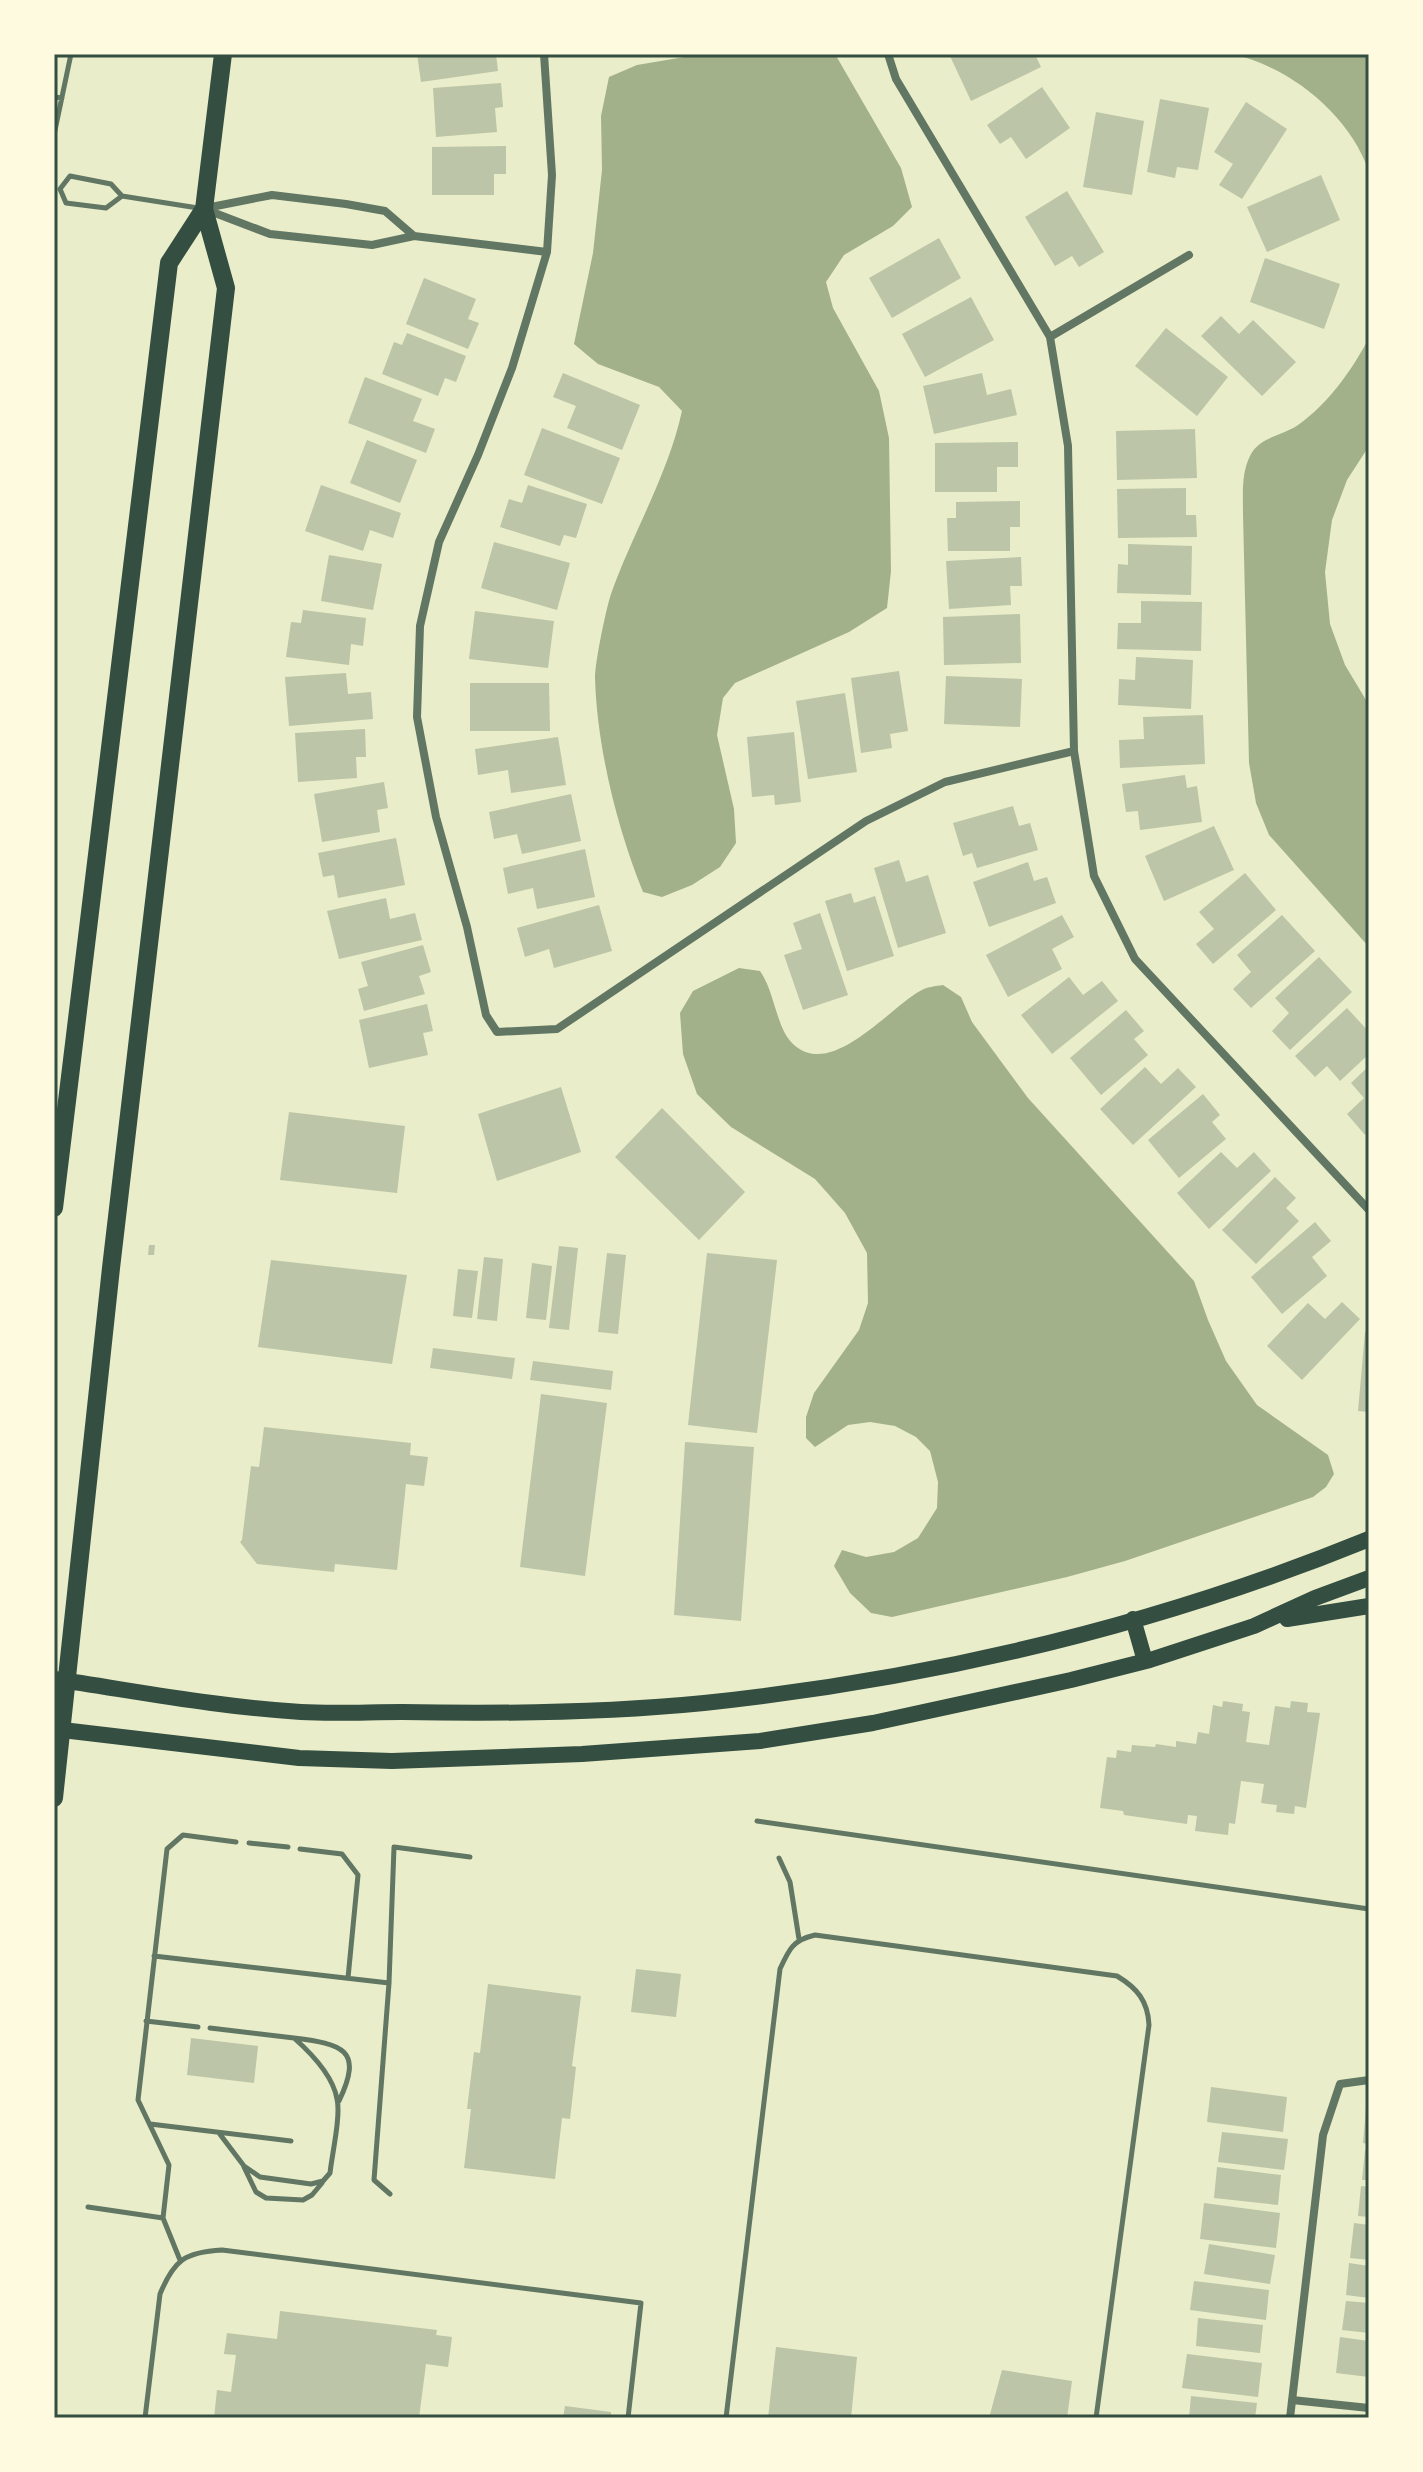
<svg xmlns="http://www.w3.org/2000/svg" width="1423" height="2472" font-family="Inter,sans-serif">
	<rect width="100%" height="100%" fill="#e9edc9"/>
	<path fill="#a3b18a" d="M702,54H835L901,168L912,207L893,226L844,255L826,282L833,308L879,391L889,438L891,571L887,608L849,632L735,683L723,698L717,735L734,809L736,843L720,867L692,885L662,897L643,892C617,828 597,747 595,678C595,662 606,609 611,594C633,532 668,475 682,411L659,387L598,364L574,344L593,253L602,170L601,116L609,77L637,65Z
		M1233,54H1369V171C1348,113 1291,68 1233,54Z
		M1369,338V446L1347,480L1332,520L1325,572L1330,624L1345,665L1369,705V947L1269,835L1256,803L1249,763L1243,515C1243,494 1241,472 1251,454C1260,437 1284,435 1298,425C1328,404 1352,370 1369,338Z
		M739,968L760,971C775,992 776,1028 793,1044C831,1080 888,1009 920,991C926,987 936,986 943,985L961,997L972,1022L1028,1098L1194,1281L1208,1320L1226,1361L1257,1405L1328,1455L1334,1474L1326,1487L1313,1497L1125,1561L1067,1577L892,1617L871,1613L850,1593L834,1566L842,1550L866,1557L894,1552L918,1538L937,1508L938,1482L930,1451L916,1437L895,1426L870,1422L848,1425L815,1447L806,1438V1417L814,1393L859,1330L868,1303L867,1253L845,1213L815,1179L731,1127L697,1094L683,1054L680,1013L693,991Z"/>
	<path fill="#bcc5a7" d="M417,54H496L498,71L421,82Z
		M954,54H1035L1041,67L971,101L950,56Z
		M501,83L503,107L495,108L497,132L436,137L433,88Z
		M1042,87L1070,128L1026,159L1011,137L1000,144L987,125Z
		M1160,99L1209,108L1198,170L1177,167L1175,178L1147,172Z
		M1246,102L1287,129L1242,199L1219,185L1233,164L1214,152Z
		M1096,112L1144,121L1132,195L1083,187Z
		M506,146V174H494V195H432V147Z
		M1321,175L1340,220L1267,252L1247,207Z
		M1067,191L1104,252L1079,267L1072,256L1055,266L1025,217Z
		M939,238L961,278L892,318L869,278Z
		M1265,258L1340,284L1324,329L1250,302Z
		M424,278L476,299L468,319L479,323L468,349L406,324Z
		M971,297L994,340L925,377L902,334Z
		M1221,316L1239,334L1253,320L1296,362L1262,396L1201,336Z
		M1166,328L1228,377L1197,416L1135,366Z
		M407,333L466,356L456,382L445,378L438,396L382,374L394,342L402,345Z
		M563,373L640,405L622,450L567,428L576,406L553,397Z
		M982,373L987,395L1011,389L1017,415L934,434L923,386Z
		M365,377L422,399L413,421L435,429L426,453L348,423Z
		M542,428L620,458L602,504L524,475Z
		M1195,429L1197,478L1117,480L1116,431Z
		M367,440L417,460L400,503L350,483Z
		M1018,442V467H997V492H935V443Z
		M321,485L401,513L393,538L370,530L363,551L305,531Z
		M528,485L587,504L576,538L564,535L560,546L500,527L509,499L522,503Z
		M1186,488V515H1196L1197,537L1118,538L1117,489Z
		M1020,501V527H1010V551H948L947,518H956V502Z
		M494,542L570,563L557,610L481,588Z
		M1128,544L1192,546L1191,595L1117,593L1118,564L1128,565Z
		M329,555L382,564L373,610L321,601Z
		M1021,557L1022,586H1010L1011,605L949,609L946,561Z
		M1141,601L1202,602L1201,651L1117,649L1118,623H1141Z
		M303,610L366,618L363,646L351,644L349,665L286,657L291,622L301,623Z
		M475,611L554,621L548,668L469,659Z
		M1020,614L1021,663L944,665L943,617Z
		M1136,657L1193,660L1191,709L1118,705L1119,679L1135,680Z
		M899,671L908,731L890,734L892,748L861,753L851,678Z
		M346,673L348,694L371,692L373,719L289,726L285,677Z
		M946,676L1022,679L1020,727L944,724Z
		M470,683H549L550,731H470Z
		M845,693L857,772L808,779L796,701Z
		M1203,715L1205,764L1120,768L1119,740L1144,739L1143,717Z
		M365,729L366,757H356L357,778L298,782L295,733Z
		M794,732L801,802L775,805L774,795L752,797L747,737Z
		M558,737L566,785L511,793L508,770L478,775L475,749Z
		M1185,775L1187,788L1197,786L1202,822L1140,830L1138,811L1126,812L1122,784Z
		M384,782L388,808L377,810L380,832L322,842L314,794Z
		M571,794L581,841L522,854L517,834L494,839L489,812Z
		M1013,806L1019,826L1030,823L1038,850L977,868L972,853L963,856L953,823Z
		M1214,826L1234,870L1164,901L1145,856Z
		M396,838L405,885L338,898L334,875L323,877L318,853Z
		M585,849L595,897L537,909L533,888L508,894L503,868Z
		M899,860L906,882L928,875L946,933L898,948L874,868Z
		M1028,862L1034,881L1047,877L1056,903L989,927L973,882Z
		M1245,873L1276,910L1213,964L1196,944L1214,929L1199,912Z
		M851,893L854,903L875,896L894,956L847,971L825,901Z
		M386,898L390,919L415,913L422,940L339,959L327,911Z
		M599,905L612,951L554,968L549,949L525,957L517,928Z
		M820,913L848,995L803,1010L784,955L802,949L793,923Z
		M1062,915L1074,937L1052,949L1062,969L1008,997L986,955Z
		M1282,915L1315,951L1251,1008L1233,989L1251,972L1237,955Z
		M423,945L431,972L419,976L425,994L364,1011L358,989L368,986L361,962Z
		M1319,957L1352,992L1290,1050L1272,1031L1289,1013L1275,998Z
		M1069,977L1083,995L1102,981L1118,1001L1052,1054L1021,1015Z
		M427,1004L433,1031L423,1033L428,1055L369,1068L359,1020Z
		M1347,1008L1369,1032V1054L1340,1081L1327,1066L1315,1077L1295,1056Z
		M1126,1010L1144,1031L1134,1039L1148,1055L1101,1095L1070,1058Z
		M1369,1066V1131L1365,1135L1347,1114L1364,1098L1351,1083Z
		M1145,1067L1161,1084L1178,1068L1196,1087L1133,1145L1100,1109Z
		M561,1087L581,1152L497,1181L478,1114Z
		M1203,1094L1220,1115L1212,1122L1226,1139L1179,1178L1148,1140Z
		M662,1108L745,1192L699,1240L615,1157Z
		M289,1112L405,1126L397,1193L280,1180Z
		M1221,1152L1237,1168L1254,1152L1271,1171L1209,1229L1177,1193Z
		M1275,1177L1296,1198L1286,1208L1299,1221L1256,1264L1222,1230Z
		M1315,1222L1331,1241L1312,1257L1327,1276L1282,1314L1251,1277Z
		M149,1245H155L154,1255H148Z
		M559,1246L578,1248L569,1330L549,1328Z
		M607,1253L626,1255L618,1334L598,1332Z
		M707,1253L777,1260L757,1433L688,1425Z
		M484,1257L503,1259L497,1321L477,1319Z
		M271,1260L407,1275L392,1364L258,1347Z
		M532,1263L552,1266L546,1320L526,1318Z
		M458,1269L478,1271L472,1318L453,1316Z
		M1342,1302L1360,1319L1302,1380L1267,1346L1308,1303L1325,1319Z
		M1365,1332L1369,1333V1412L1358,1411Z
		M433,1348L515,1358L512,1379L430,1368Z
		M533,1361L613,1371L611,1390L530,1380Z
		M541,1394L607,1403L585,1576L520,1567Z
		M264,1427L411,1443L410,1455L428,1457L424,1486L406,1484L397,1570L335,1564L334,1572L257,1564L240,1542L242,1540L251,1466L259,1467Z
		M685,1442L754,1447L741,1621L674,1615Z
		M1223,1701L1243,1704L1242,1711L1250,1712L1246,1742L1269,1745L1275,1706L1290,1708L1291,1701L1308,1703L1307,1712L1320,1713L1306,1808L1295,1806L1294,1814L1276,1812L1277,1805L1261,1803L1264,1784L1241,1781L1235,1824L1229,1823L1228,1835L1195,1831L1197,1816L1188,1815L1187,1824L1124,1815L1123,1811L1100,1808L1107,1757L1116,1758L1117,1750L1131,1752L1132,1745L1155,1747L1156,1744L1176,1747V1741L1196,1744L1198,1732L1209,1734L1213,1705L1222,1707Z
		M636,1969L681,1974L676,2017L631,2012Z
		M488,1984L581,1996L572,2066L576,2067L570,2119L562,2118L555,2179L464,2168L471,2109H467L474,2052L480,2053Z
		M191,2038L258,2046L254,2083L187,2075Z
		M1211,2087L1287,2097L1283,2132L1207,2122Z
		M1366,2108H1369V2144L1363,2143Z
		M1222,2132L1288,2139L1284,2170L1218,2162Z
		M1365,2150H1369V2180H1362Z
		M1217,2167L1281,2175L1278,2205L1214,2198Z
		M1361,2186L1369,2187V2217L1358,2216Z
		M1204,2203L1280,2213L1276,2248L1200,2239Z
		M1354,2223L1369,2225V2260L1350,2258Z
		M1209,2244L1275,2255L1270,2284L1204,2274Z
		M1349,2263L1369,2266V2298L1346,2295Z
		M1194,2281L1269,2290L1266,2320L1190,2310Z
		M1346,2301L1369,2303V2333L1342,2330Z
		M280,2311L437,2330L436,2335L452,2337L448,2367L426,2364L419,2418H214L217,2390L231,2392L236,2355L224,2354L227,2333L277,2339Z
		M1198,2318L1263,2325L1260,2353L1196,2346Z
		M1340,2337L1369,2341V2377L1336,2373Z
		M776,2347L857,2357L851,2418H768Z
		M1187,2354L1262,2363L1258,2397L1182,2388Z
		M1002,2370L1072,2381L1067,2418H989Z
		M1191,2396L1257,2403L1255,2418H1189Z
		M565,2406L611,2412V2418H563Z"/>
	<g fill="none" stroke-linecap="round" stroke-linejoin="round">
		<path stroke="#617663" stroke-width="5" d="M54,97L62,98
			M54,135L71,54
			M122,196L106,208L66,203L60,189L70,176L111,184L122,196L198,208
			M757,1821L1369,1909
			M249,1843L288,1847
			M300,1849L342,1854L358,1875L348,1978
			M779,1858L790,1882L799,1939
			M154,1956L389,1983
			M146,2021L198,2027
			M210,2028L294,2038C311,2053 333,2076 337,2099C341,2116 332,2154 330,2173L323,2181L311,2184L260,2177L244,2166L219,2133
			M294,2038C342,2044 364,2049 339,2101
			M150,2124L291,2141
			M244,2167L256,2192L266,2198L303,2200L312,2195L322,2183
			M390,2194L374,2180L389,1983L394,1847L470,1857
			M88,2207L163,2218L180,2260
			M163,2218L169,2165L138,2100L167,1849L183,1835L236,1842
			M145,2418L160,2294C174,2260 185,2252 222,2250L641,2303L628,2418
			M726,2418L780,1969C789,1949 793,1940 815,1935L1117,1976C1137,1988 1148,2001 1149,2025L1096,2418"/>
		<path stroke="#617663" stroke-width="8" d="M544,54L552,175L547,252L512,368L478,455L439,542L420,626L417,717L436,817L467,927L486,1015L497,1032L557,1029L866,821L945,782L1074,751
			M888,54L896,79L1050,337L1068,446L1074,751L1094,876L1135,959L1369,1210
			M206,208L272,195L346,204L385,211L414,236
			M207,210L270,234L372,245L414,236L547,252
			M1050,337L1189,255
			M1292,2400L1369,2408
			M1290,2418L1323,2135L1340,2084L1369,2080"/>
		<path stroke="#344e41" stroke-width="16" d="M1133,1619L1145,1661
			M1287,1619L1369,1606
			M54,1679C136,1691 218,1707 301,1712C334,1714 368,1712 402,1712C502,1714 604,1713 704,1703C931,1679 1158,1625 1369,1539
			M54,1729L299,1758L392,1761L582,1754L760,1741L873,1723L1071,1680L1150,1660L1254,1626L1315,1598L1369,1578"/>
		<path stroke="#344e41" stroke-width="18" d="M54,1208L169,263L204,209
			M54,1798L111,1268L226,288L204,209L223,54"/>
	</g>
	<rect width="1423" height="2472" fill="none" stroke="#fefae0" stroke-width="112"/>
	<rect x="56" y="56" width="1311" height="2360" fill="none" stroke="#344e41" stroke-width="3"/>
</svg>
